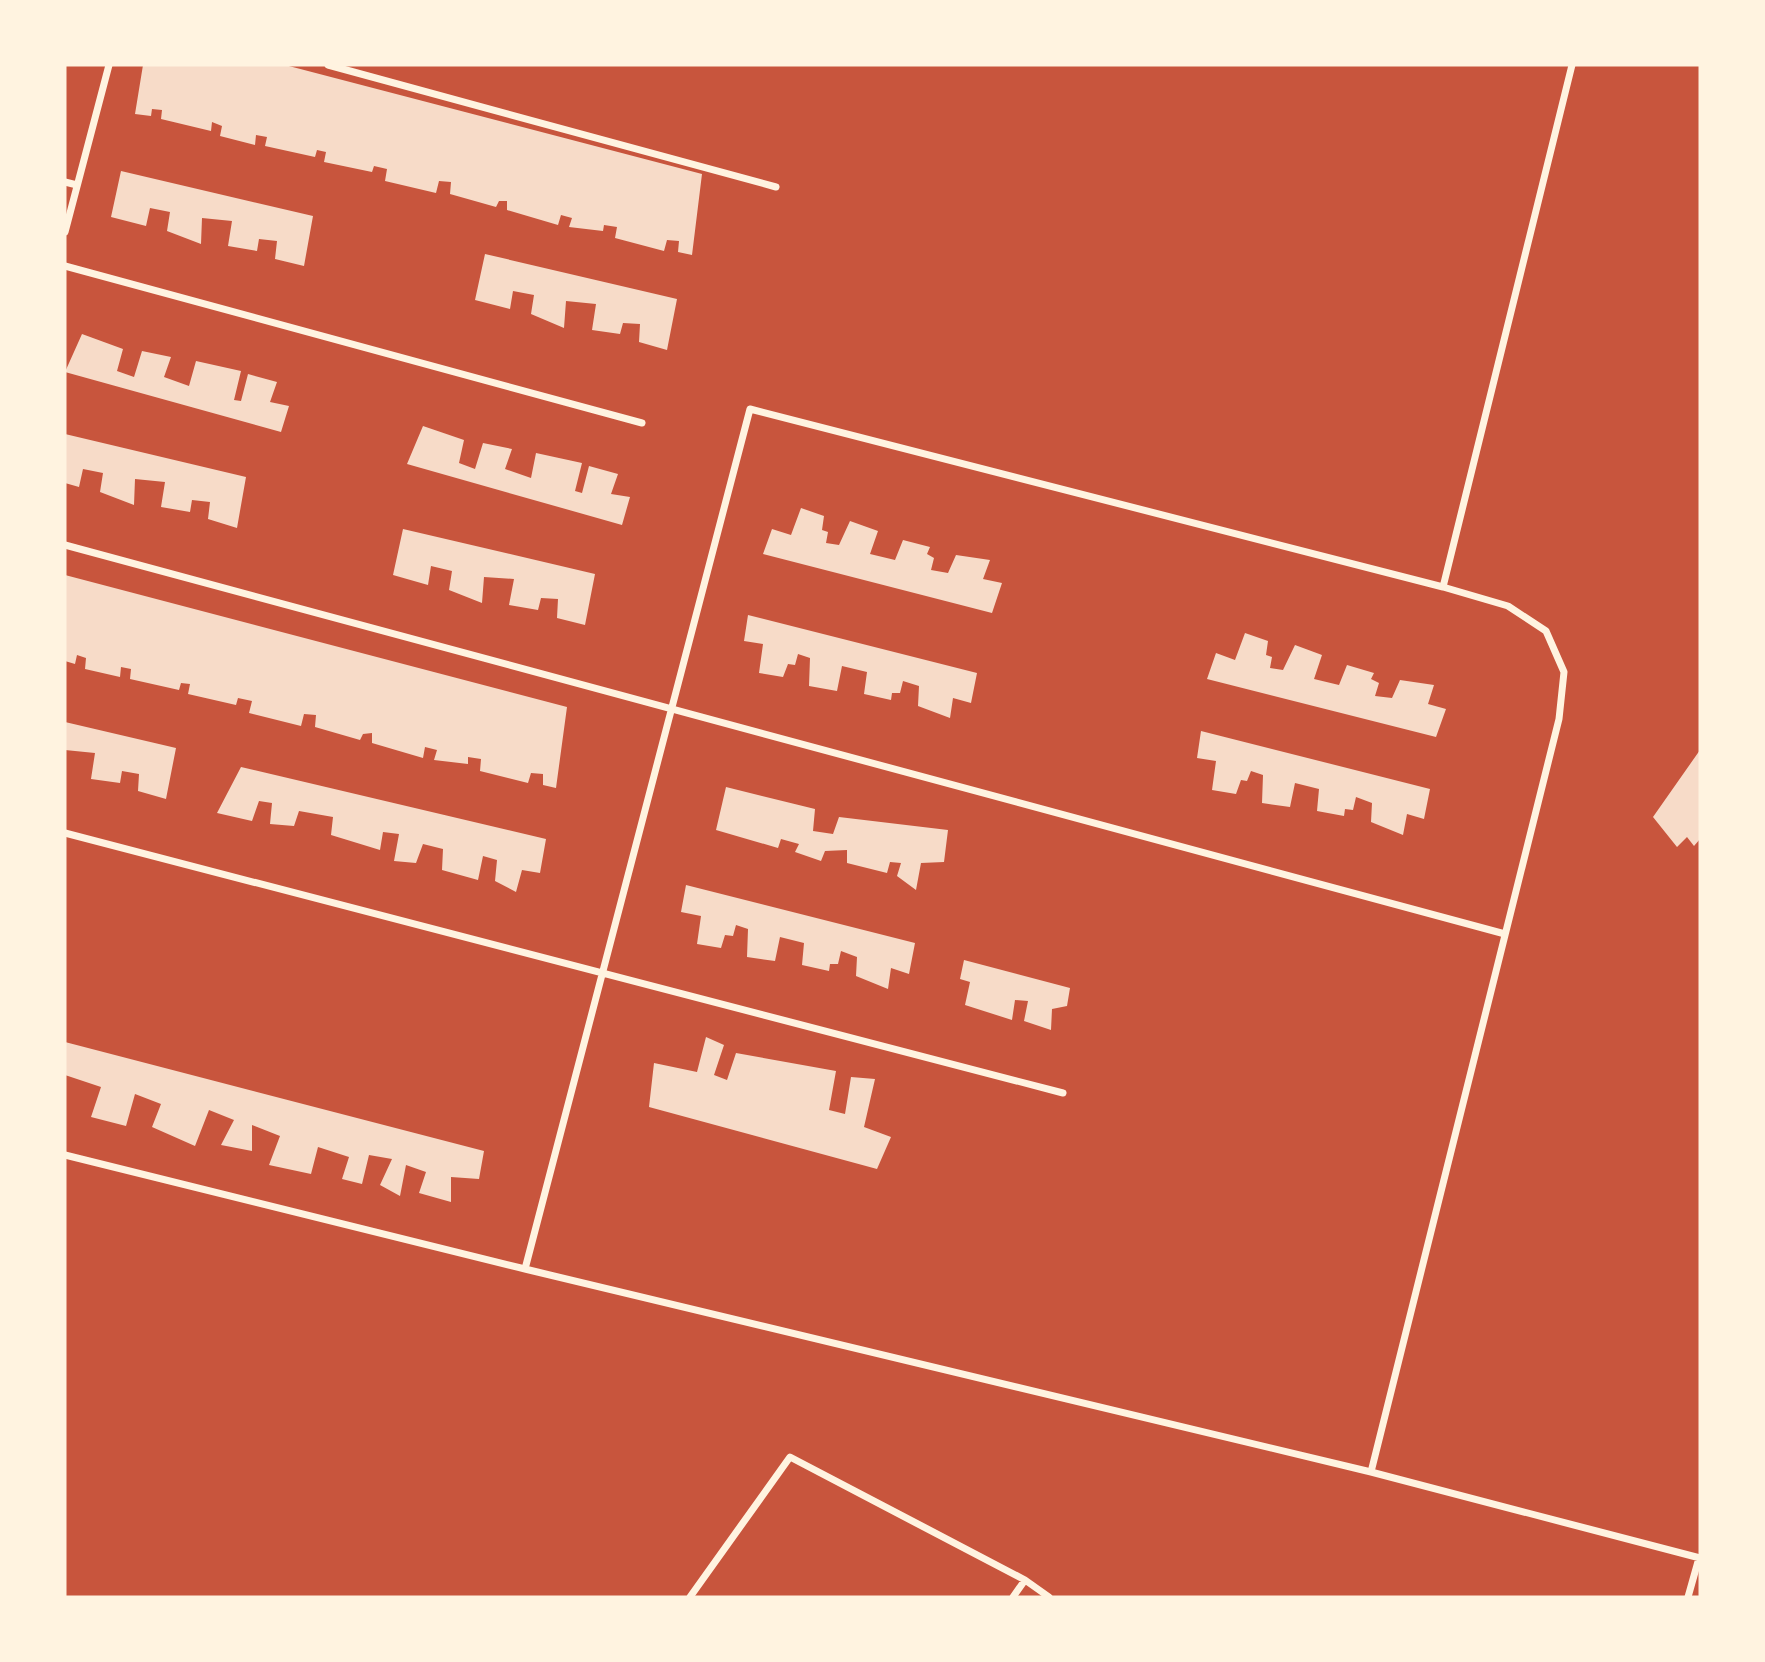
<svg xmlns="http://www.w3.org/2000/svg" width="1765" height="1662" font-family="'Sofia Sans Condensed',sans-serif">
	<rect width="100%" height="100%" fill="#c8553d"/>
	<path fill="#f7dbc8" d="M143,65H285L702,174L692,255L678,252L679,241L667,240L664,251L615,238L617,227L604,225L603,231L569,227L572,218L561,215L558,225L507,210V201H499L496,207L450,194L451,182L439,181L436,193L385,181L387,169L374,166L372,172L324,162L326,152L317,150L315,157L265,146L267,137L256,135L255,145L220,136L222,126L212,122L211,131L161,119L162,110L152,109L151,116L135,114Z
		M121,171L313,216L304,266L275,259L277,241L259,239L257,251L228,246L232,221L202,218L201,244L167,231L170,212L150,208L146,226L111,217Z
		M485,254L677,299L667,350L639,342L640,324L623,323L620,334L592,330L596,304L566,301L564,328L531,314L534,295L513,291L510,309L475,300Z
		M82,334L123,349L117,371L134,377L142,351L171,357L164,377L189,386L196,361L241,371L234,400L241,401L248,374L277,382L270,402L289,406L281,432L65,372Z
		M423,426L464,440L459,463L475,469L483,443L512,449L505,469L531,478L536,453L582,463L575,491L582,493L589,466L618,474L611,494L630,497L622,525L407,464Z
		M65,434L246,477L237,528L208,519L210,502L192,500L190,512L161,507L165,482L135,479L134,505L100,492L103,473L83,469L79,487L65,483Z
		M801,508L824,516L822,530L828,532L826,543L839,545L850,521L878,531L870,554L895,560L903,540L930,547L927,554L934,558L931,570L948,573L956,555L990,560L983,579L1002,583L992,613L763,554L772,529L791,535Z
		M403,529L595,574L585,625L557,618L558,599L541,598L538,610L509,605L514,579L484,577L482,603L449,590L452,571L431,566L428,585L393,575Z
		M65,575L567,707L556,788L543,785V774L531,773L528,783L480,771L481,759L468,757V764L434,760L437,750L425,747L423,758L372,743V733L363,734L360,740L315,727L316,715L304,714L301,726L249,713L252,701L238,698L236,705L188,694L190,684L181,683L179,690L130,679L131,669L121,667L120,677L85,669L86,658L77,655L75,664L65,661Z
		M748,615L977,673L971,703L953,698L950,718L918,706L919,686L903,681L900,693H892L891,700L864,694L867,672L842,666L837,691L809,686L810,658L798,654L795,665L788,664L783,677L759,673L763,644L744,641Z
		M1245,633L1268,641L1266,655L1272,657L1270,668L1283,670L1295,645L1322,655L1314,679L1339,685L1347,665L1374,673L1371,679L1379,683L1375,696L1392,698L1400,680L1434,685L1428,704L1446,709L1436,737L1207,679L1216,653L1235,660Z
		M65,722L176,748L166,799L138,791L139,774L122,771L120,783L91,779L95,753L65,750Z
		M1201,731L1430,789L1424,819L1407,814L1403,835L1371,822L1372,803L1356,797L1353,810L1345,809L1344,816L1317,811L1319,789L1295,783L1290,807L1262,803L1263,775L1251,771L1247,781L1241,780L1236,794L1212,790L1216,761L1197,758Z
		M1700,750V839L1694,846L1687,837L1677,847L1653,817Z
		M241,767L546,839L540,873L522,870L516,892L495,881L497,860L483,856L478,880L442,870L443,849L423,844L416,863L394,861L399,834L383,832L380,850L331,835L333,817L299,811L294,826L270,824L272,803L259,801L252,821L217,813Z
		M726,787L815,809L813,831L833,834L839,817L948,830L944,862L921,863L916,890L897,876L901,863L890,862L887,873L847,863V850L825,851L821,861L795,852L799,844L781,839L778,848L716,830Z
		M686,885L915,943L909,974L891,968L888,989L856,976L857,957L841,951L838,964H830L829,971L802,965L804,943L780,937L775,961L747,957L748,929L736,925L733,936L725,935L721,948L697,944L701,916L681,912Z
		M964,960L1070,988L1067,1006L1052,1009L1051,1030L1024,1021L1028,1001L1015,1000L1012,1020L965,1005L970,982L960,979Z
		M706,1037L724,1045L714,1075L727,1080L736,1053L836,1071L829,1110L845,1114L851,1077L875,1079L864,1127L891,1137L877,1169L649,1107L654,1063L697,1072Z
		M65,1042L484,1151L479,1179L451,1177V1202L419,1193L426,1172L406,1165L400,1196L380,1185L392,1159L369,1155L362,1184L342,1179L349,1157L318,1147L311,1174L269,1165L280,1136L252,1125V1151L221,1145L234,1120L209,1110L195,1146L152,1127L161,1104L135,1094L126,1126L91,1117L101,1087L65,1075Z"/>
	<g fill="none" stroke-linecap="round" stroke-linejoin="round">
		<path stroke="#fff3e0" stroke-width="7" d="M328,65L776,187
			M65,182L77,185
			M65,232L109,65
			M65,266L642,423
			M65,545L1505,934
			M1443,587L1572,65
			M65,833L1063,1093
			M65,1155L525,1269L1371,1472L1700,1558
			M525,1269L750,409L1443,587L1508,606L1546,631L1564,672L1559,719L1371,1472
			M690,1597L790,1457L1025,1580L1049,1597
			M1013,1597L1025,1580
			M1688,1597L1699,1558"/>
	</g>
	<rect width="1765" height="1662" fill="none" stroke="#fff3e0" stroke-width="133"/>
</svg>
